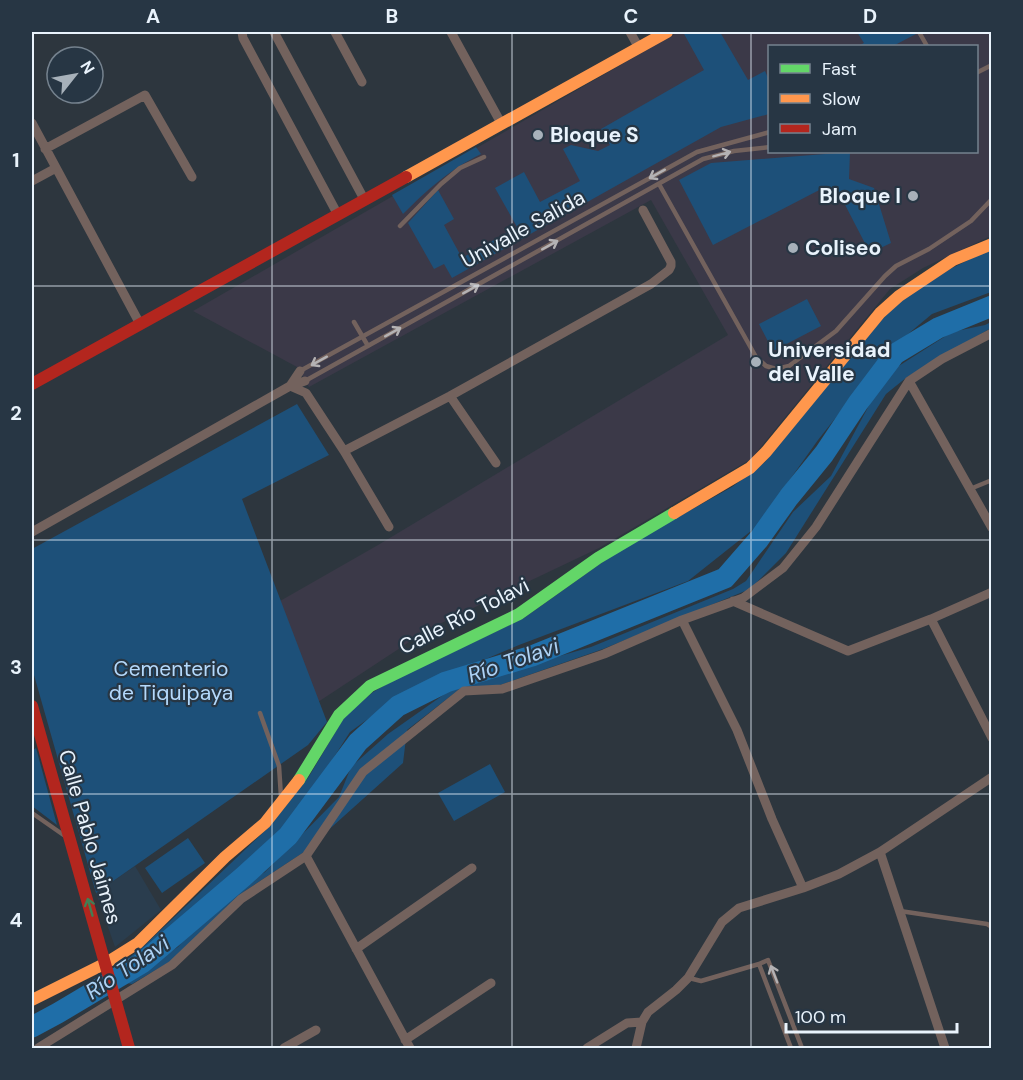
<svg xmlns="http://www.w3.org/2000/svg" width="1023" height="1080" font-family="'DM Sans',sans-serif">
	<rect width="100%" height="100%" fill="#2d363e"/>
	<path fill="#2a3d4e" d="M135,866L161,910L115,947L96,893Z"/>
	<path fill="#3b3948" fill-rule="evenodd" d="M678,32H991V236L923,268L890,289L751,459L599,548L429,629L318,702L280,601L378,545L728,335L651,200L309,387L297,367L193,311ZM770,46H976V152H770Z"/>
	<path fill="#1d5079" d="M683,32H720L748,80L765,71L769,80V114L721,127L452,278L444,264L434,269L408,223L438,190L454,219L444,225L462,258L517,227L495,188L524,172L540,202L580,181L563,149L571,145L598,151L610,145L601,129L704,70Z
		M857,32H915L916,34L893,46H858L864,43Z
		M476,147L481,154C449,170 428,189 403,214L392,195Z
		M850,152L849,179L874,188L891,243L870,253L841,197L827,186L713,245L679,180L711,163Z
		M991,249V292L932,314L890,349L818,440L756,527L688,581L519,645L401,695L350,732L285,833L141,959L119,971L125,961L144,946L270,826L308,778L345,716L373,692L394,680L524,618L621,549L732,487L765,462L877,325L900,301L950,269Z
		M807,299L821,326L773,351L759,324Z
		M991,322V328L907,377L886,394L786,553L750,589L603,649L500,685L461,688L407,730L403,763L304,852L245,891L171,961L132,984L121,982L178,947L204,917L243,885L265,872L339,797L351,767L388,734L456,686L591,647L733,589L746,581L793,512L831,476L873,398L894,369L952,332L985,325Z
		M297,404L329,455L242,499L327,722L308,745L96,893L32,668V549Z
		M36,748L57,825L32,806V751Z
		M490,764L505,792L454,821L438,793Z
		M188,838L205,863L162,893L145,868Z"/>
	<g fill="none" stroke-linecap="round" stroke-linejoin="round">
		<path stroke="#1f6ea8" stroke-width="21" d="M32,1027L58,1013L142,963L243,877L288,836L358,742L398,706L446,682L532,656L725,578L759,539L789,497L824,454L858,403L895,354L938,328L992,306"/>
		<path stroke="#73625d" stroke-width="4.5" d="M919,32L927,46
			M976,73L992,65
			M659,184L756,357L766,366L776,369L789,366L836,331L885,276L896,266L929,249L971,221L992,199
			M400,226L441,184L460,168L484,157
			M354,322L368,346
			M300,371L697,152L770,132
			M305,381L703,159L734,151L770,147
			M970,489L992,480
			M260,713L279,766L281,797
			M32,813L65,836
			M900,911L987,924L992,927
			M689,978L701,981L759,964
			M791,1048L759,964L768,960L802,1048"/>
		<path stroke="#73625d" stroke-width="9" d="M242,32L243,38L338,215
			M274,32L364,199
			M335,32L362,82
			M451,32L501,123
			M630,32L639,48
			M32,123L140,324
			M45,149L145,95L192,177
			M32,181L56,168
			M909,381L992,528
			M290,386L306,393L344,451L389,527
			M290,386L300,371
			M450,396L496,463
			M344,451L450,396L651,284L669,270L671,266V262L643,210
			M32,532L290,386L305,381
			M733,601L848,651L931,619L992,592
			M931,619L992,738
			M682,620L737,730L772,819L803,888
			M880,852L945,1048
			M306,856L410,1048
			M356,949L472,868
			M405,1040L491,983
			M38,1048L172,965L241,899L306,856L363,772L464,691L502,689L604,654L682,620L743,598L783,568L816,527L909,381L942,359L992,333
			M284,1048L316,1030
			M587,1048L627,1023L642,1022
			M636,1048L642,1022L648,1012L676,990L688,978L722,922L739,908L803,888L839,874L880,852L992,777"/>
		<path stroke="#63d668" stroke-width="12" d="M299,780L339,715L370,686L519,614L598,558L674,513"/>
		<path stroke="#ff974d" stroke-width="12" d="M406,177L667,32
			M674,513L750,468L766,452L880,313L899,296L953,260L992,244
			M32,1000L106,963L138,943L225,857L265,823L299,780"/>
		<path stroke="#b3261e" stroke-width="12" d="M32,384L406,177
			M32,706L129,1048"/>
	</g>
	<defs><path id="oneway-shaft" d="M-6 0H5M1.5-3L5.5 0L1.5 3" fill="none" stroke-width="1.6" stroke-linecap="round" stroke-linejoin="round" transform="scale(1.5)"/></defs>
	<g stroke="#b4b2b4">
		<use href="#oneway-shaft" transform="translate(722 154) rotate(-15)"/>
		<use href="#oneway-shaft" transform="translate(657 174) rotate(151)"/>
		<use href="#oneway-shaft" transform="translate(550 245) rotate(-29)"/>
		<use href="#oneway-shaft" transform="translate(471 289) rotate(-29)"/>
		<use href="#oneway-shaft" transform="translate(393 332) rotate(-29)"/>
		<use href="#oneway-shaft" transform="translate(319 361) rotate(151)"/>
		<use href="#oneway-shaft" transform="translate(774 974) rotate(-111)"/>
	</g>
	<use stroke="#427e54" href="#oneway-shaft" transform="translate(90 907) rotate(-106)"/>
	<path fill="none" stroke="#e9f3fc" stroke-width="1.5" stroke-opacity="0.55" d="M272,32V1048M512,32V1048M751,32V1048M32,286H992M32,540H992M32,794H992"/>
	<g fill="#a7b1ba" stroke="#273644" stroke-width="2">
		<circle cx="538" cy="135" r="6"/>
		<circle cx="913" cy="196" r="6"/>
		<circle cx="793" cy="248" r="6"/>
		<circle cx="756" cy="362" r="6"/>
	</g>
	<g text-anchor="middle" stroke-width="4.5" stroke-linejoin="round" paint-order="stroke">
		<g font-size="21" font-weight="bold" fill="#e9f3fc" stroke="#273644" text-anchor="start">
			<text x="550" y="142">Bloque S</text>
			<text x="901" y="203" text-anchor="end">Bloque I</text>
			<text x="805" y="255">Coliseo</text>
			<text x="768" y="357">Universidad<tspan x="768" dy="24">del Valle</tspan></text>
		</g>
		<g font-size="21" fill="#e9f3fc" stroke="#273644">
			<text transform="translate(523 229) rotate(-29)" y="7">Univalle Salida</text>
			<text transform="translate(464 616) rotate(-27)" y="7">Calle Río Tolavi</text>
			<text transform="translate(90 837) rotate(74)" y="7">Calle Pablo Jaimes</text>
		</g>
		<g font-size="21" fill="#b4d9fc" stroke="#273644">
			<text x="171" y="676">Cementerio<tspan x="171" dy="24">de Tiquipaya</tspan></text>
		</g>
		<g font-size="22" font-style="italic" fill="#add2f5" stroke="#273644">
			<text transform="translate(513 660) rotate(-19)" y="8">Río Tolavi</text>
			<text transform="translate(127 967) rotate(-34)" y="8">Río Tolavi</text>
		</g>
	</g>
	<rect width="1023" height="1080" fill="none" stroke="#273644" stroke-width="66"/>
	<rect x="768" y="45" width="210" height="108" fill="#273644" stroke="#75828e" stroke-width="1.5"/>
	<rect x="780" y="64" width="30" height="9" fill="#63d668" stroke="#75828e" stroke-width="1.5"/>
	<text x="822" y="75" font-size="18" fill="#e9f3fc">Fast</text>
	<rect x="780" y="94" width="30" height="9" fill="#ff974d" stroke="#75828e" stroke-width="1.5"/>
	<text x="822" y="105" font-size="18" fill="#e9f3fc">Slow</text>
	<rect x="780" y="124" width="30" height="9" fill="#b3261e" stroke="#75828e" stroke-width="1.5"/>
	<text x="822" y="135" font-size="18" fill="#e9f3fc">Jam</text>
	<g transform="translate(75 75) rotate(59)"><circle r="28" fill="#273644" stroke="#75828e" stroke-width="1.5"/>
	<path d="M0-4.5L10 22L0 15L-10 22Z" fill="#a7b1ba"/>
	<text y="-9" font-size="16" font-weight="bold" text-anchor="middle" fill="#e9f3fc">N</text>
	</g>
	<path d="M786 1023v9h171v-9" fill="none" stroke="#e9f3fc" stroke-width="3"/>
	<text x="795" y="1023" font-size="18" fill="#e9f3fc" stroke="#273644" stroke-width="4.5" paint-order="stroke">100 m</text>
	<rect x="33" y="33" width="957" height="1014" fill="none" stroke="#e9f3fc" stroke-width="2"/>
	<g font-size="20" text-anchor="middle" font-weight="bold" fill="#e9f3fc">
		<text x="153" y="23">A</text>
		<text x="392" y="23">B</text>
		<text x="631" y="23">C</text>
		<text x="870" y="23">D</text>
		<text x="16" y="167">1</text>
		<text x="16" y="420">2</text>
		<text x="16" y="674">3</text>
		<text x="16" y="927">4</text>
	</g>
</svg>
